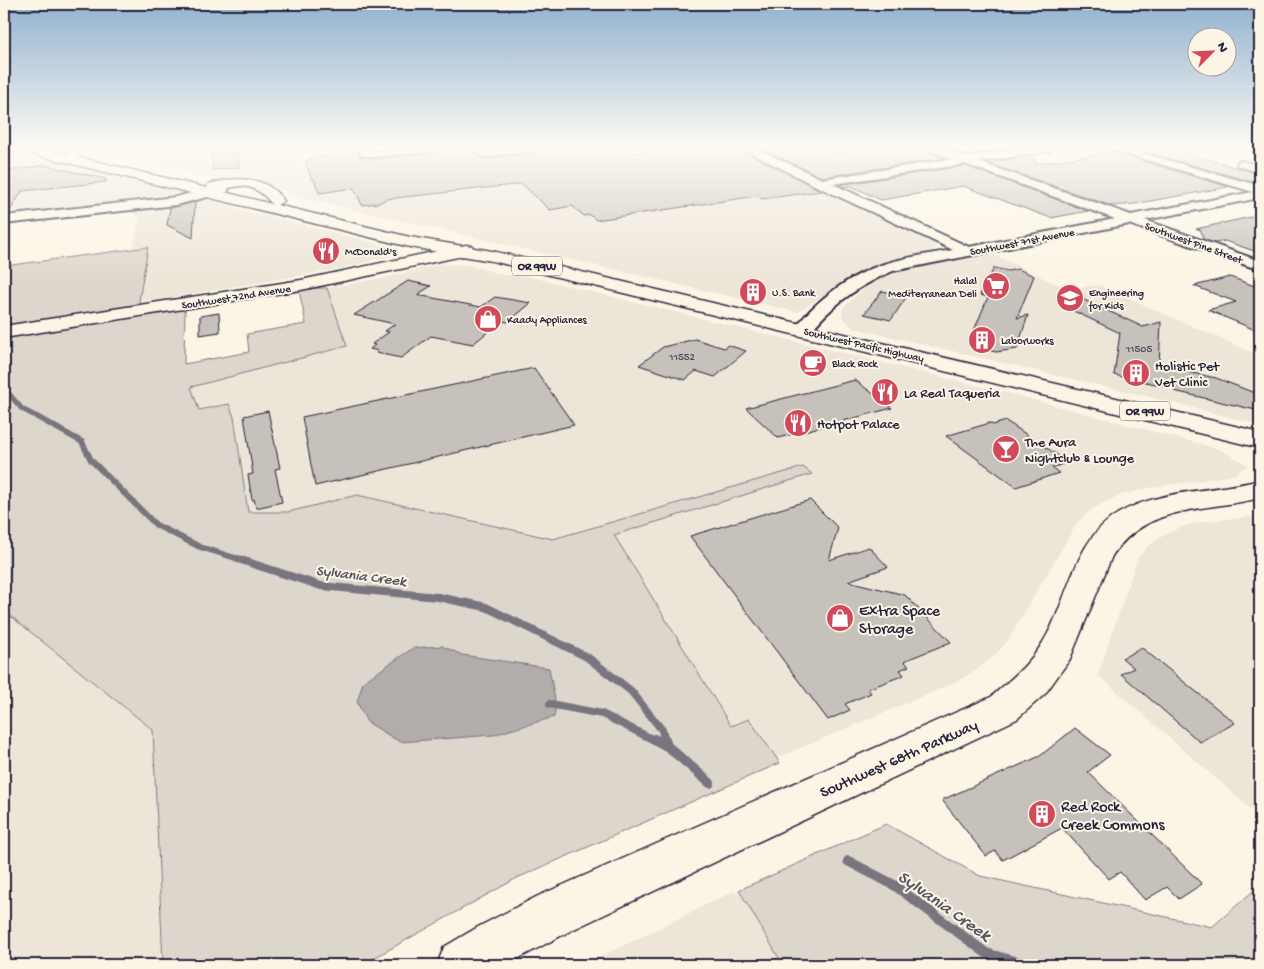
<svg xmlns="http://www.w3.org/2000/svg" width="1264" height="969" font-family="'Gochi Hand',sans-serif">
	<rect width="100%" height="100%" fill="#fcf5e5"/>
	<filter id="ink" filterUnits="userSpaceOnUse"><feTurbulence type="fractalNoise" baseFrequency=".02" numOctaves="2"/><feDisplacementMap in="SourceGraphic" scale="10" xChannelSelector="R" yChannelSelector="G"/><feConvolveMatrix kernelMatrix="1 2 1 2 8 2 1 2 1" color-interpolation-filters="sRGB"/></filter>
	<g filter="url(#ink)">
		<path fill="#ece5d8" d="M4,148H13L209,199H207L238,209L368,241L390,247L392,252L388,256L344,268L139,303L148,248L133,249L140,217L125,210L4,224Z
			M87,148H253L142,160L86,150Z
			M269,148H327L328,151L299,154L304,171L444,156L462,178L740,151L936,245L934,251L891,261L851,278L798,312L303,198L251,177L220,180L139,162Z
			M987,251L1068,290L1099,285L1260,356V425L1163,400L853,328L842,316L843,308L866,287L880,278L924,265Z
			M440,264L469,265L504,275H523L1007,393L1219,449L1248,465L1234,475L1149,488L1121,495L1103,503L1088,512L1077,523L1007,642L994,656L974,672L951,684L758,766L606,527L555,542L245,513L196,412L192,385L346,346L327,288L384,278Z
			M1260,516V817L1098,675L1137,560L1146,548L1162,536L1179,528L1199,522Z
			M34,607L197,725L195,965H4V615Z
			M734,891L844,965H584Z"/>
		<path fill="#dcd6cc" stroke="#7f7c84" d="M148,247L138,307L4,327V266Z
			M317,288H327L347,346L191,387L199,410L229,404L234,417L248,512H288L357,495L553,539L803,467L812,474L614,535L731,726L749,719L780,763L517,878L374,958L366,965H163L153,730L8,614L4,615V337L185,308L184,364L249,352L247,334L306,324L299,290Z
			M886,824L980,876L1212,927L1260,885V965H783L739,890Z"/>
		<path fill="#b2adab" stroke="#78757e" d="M442,646L462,655L549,668L556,705L554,717L493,735L400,742L367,722L357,702L363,682L413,648Z"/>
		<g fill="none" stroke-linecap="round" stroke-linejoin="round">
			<path stroke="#78757e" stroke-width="5" d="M4,388L22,409L39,418"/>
			<path stroke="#78757e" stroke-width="6" d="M37,417L82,442L91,460L156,525L200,547L242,560"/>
			<path stroke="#78757e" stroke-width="8" d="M238,559L321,586L438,597L486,607L587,657L631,691L662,730L665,741
				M550,704L602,714L656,741"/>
			<path stroke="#78757e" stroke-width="10" d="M654,739L667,746L710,783
				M665,739L667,746
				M848,861L894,885L986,953L1028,965"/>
		</g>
		<path fill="#c6c1bb" stroke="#22223b" d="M333,148H355L361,157L374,159L435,153L442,148H467L484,159L533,153L540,148H608L610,150L623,149L631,153L675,148H739L822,191L762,199L757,196L596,220L590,215L584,216L572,206L550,210L522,184L387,199L378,203L362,205L354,188L319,193L314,179L312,180L305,161H310L309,159L336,155Z
			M760,148H835V153L859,149L864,151L889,148H923L945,158L822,177Z
			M947,148H1012L966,155Z
			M1167,148L1260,174V181L1253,182L1134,149Z
			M237,152L239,167L213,170L211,154Z
			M1114,152L1228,187L1134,204L1112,206L987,163L1034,155L1035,164Z
			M44,165L106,179V182L22,191L8,214H4V172Z
			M965,166L1088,211L1051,218L963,186L881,200L851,186L844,187L839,185Z
			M195,202L193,238L167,225L170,208Z
			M1260,215V253L1225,241L1215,243L1203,239L1201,230L1196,229Z
			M994,268L1008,271L1018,269L1034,276L1017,318L1028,315L1017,349L996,352L968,345L988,297L980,295Z
			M1230,277L1260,288V332L1208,310L1236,302L1194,286Z
			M408,281L431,286L417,295L481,307L495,297L531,303L508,322L501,321L473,344L431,336L401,358L376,353L378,351L370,349L375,345L372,344L389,332L385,331L395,324L354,315Z
			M882,291L907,296L891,320L864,314Z
			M1069,293L1143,327L1161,322L1159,366L1216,378L1260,395V411L1174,391V388L1114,375L1120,333L1063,306Z
			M219,313L220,332L200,335V316Z
			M695,339L724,348L728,345L746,351L715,377L696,371L685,380L639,365L663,347Z
			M534,368L574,425L315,486L302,417Z
			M855,380L892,408L778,438L746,408Z
			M268,411L280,468L275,469L282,502L256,508L254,499L252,500L248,475L253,474L244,416Z
			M1006,421L1068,462L1052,468L1059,473L1016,487L946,436L990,423L993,425Z
			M810,500L838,528L829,560L869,547L888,567L848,581L905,595L951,642L904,661L909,666L900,670L904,675L868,689L871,693L845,704L850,710L828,720L690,536Z
			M1142,648L1235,723L1200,742L1121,674L1134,668L1122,658Z
			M1075,728L1110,755L1088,772L1202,884L1179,899L1167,887L1145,900L1120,872L1109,879L1062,828L1003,860L995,851L986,856L942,800L1040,756Z"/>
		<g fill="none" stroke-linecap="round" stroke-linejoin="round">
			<g stroke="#22223b" stroke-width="4">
				<path id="street" d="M357,148C364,148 369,151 376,151C397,150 418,148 440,148L435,151L374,157L361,155Z
					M469,148H482L486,151L538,148L533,151L484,157Z
					M741,148H755L822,179L952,159L925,148H941L966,157L1027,148H1054L1049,151L979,162L1131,215L1253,192L1107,148H1124L1260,186V198L1145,220L1260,261V270L1129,224L893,271C864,283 837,301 816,325C810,333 807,336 797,334L794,330C814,301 850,275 884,264C906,257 930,254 953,250L814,185ZM965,164L1115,219L969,247L833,184Z
					M1242,161L1260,166V172L1238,166L1237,164L1238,162Z
					M223,185L229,189L227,192L176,205L4,224V216L176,197Z"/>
			</g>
			<g stroke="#22223b" stroke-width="3">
				<path id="secondary" d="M72,148H84L78,157L74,158L68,154Z
					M466,245L472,246L474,250L472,254L301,290L4,338V326L301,280Z
					M1260,480V498C1204,512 1148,503 1112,556L1070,659L1045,694L1017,719L572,930L506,965H437L444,947L478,927L538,896L991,697C1010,680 1030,664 1043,642C1069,601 1073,539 1119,513C1161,489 1214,492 1260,480Z"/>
			</g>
			<g stroke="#22223b" stroke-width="3">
				<path id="highway" d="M18,148H40L207,188L208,184C237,177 265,174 284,201L277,205L410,237L492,251L1260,432V448L492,261L410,247L20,151ZM240,186C255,187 263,193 272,204L216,190Z"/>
			</g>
			<use href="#street" fill="#fcf5e5" fill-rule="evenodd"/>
			<use href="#secondary" fill="#fcf5e5" fill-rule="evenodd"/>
			<use href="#highway" fill="#fcf5e5" fill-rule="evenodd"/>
		</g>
	</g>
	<linearGradient id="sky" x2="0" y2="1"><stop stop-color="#92b1d0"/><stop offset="0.52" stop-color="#fefaf3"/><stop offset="1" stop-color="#fefaf3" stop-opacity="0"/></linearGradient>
	<rect width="1264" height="284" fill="url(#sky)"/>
	<defs>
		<g id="restaurant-disc" transform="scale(1.4375)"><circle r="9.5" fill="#d1495b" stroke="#fcf5e5"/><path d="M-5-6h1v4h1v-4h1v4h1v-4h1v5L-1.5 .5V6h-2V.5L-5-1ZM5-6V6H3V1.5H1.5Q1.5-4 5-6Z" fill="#fff"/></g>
		<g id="supermarket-disc" transform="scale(1.4375)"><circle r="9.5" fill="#d1495b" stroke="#fcf5e5"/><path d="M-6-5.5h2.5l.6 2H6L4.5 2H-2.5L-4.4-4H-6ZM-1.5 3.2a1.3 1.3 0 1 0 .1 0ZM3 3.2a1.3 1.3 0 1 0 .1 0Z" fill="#fff"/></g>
		<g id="building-disc" transform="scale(1.4375)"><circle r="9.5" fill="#d1495b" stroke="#fcf5e5"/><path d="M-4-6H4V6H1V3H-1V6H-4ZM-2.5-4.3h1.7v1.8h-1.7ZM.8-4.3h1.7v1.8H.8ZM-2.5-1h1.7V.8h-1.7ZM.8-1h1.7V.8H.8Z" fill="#fff"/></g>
		<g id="school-disc" transform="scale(1.4375)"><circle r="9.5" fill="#d1495b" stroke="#fcf5e5"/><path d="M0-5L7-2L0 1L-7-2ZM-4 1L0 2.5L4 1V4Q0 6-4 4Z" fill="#fff"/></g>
		<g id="shop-disc" transform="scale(1.4375)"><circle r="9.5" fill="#d1495b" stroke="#fcf5e5"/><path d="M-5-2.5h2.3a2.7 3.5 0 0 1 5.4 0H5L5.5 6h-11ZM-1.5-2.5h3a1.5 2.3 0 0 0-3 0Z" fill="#fff"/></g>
		<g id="cafe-disc" transform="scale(1.4375)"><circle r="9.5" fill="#d1495b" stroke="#fcf5e5"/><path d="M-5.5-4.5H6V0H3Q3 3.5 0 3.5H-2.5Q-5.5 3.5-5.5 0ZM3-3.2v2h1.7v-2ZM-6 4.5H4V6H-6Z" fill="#fff"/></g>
		<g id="bar-disc" transform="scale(1.4375)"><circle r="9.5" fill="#d1495b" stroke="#fcf5e5"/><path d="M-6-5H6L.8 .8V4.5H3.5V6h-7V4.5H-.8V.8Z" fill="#fff"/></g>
	</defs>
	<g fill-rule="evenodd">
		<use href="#restaurant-disc" x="326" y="251"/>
		<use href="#supermarket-disc" x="996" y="286"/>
		<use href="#building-disc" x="753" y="292"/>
		<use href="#school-disc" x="1070" y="298"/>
		<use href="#shop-disc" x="488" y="319"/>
		<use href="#building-disc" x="982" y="340"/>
		<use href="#cafe-disc" x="813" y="363"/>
		<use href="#building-disc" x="1136" y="373"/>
		<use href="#restaurant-disc" x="885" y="392"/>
		<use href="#restaurant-disc" x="798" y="423"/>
		<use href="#bar-disc" x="1006" y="449"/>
		<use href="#shop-disc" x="840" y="618"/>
		<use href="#building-disc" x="1042" y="814"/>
	</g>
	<g text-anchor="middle" stroke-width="4" stroke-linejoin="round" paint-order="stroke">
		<g font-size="11" fill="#22223b" stroke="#fcf5e5">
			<text transform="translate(1022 241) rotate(-11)" y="4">Southwest 71st Avenue</text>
			<text transform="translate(1194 242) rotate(20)" y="4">Southwest Pine Street</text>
			<text transform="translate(236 296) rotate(-9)" y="4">Southwest 72nd Avenue</text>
			<text transform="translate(864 344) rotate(13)" y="4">Southwest Pacific Highway</text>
		</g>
		<g font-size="11" fill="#22223b" stroke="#fcf5e5" text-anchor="start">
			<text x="345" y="255">McDonald's</text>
			<text x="977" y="284" text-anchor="end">Halal<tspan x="977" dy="13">Mediterranean Deli</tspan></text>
			<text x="772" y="296">U.S. Bank</text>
			<text x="1089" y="296">Engineering<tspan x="1089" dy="13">for Kids</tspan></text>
			<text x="507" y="323">Kaady Appliances</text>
			<text x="1001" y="344">Laborworks</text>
			<text x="832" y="367">Black Rock</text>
		</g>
		<g font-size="11" fill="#4b4a5b">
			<text x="1139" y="352">11505</text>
			<text x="682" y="360">11552</text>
		</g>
		<g fill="#fcf5e5" stroke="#63616e" stroke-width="1">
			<rect x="512" y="256.5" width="50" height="19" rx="4"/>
			<rect x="1120" y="401.5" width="50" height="19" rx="4"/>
		</g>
		<g font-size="12" font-weight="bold" fill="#22223b">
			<text x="537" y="270">OR 99W</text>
			<text x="1145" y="415">OR 99W</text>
		</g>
		<g font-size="14" fill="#22223b" stroke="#fcf5e5" text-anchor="start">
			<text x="1155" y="370">Holistic Pet<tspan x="1155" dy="16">Vet Clinic</tspan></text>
			<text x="904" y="397">La Real Taqueria</text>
			<text x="817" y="428">Hotpot Palace</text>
			<text x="1025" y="446">The Aura<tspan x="1025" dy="16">Nightclub &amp; Lounge</tspan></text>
		</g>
		<g font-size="15" font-style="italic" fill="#545362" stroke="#fcf5e5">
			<text transform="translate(361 575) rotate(7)" y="5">Sylvania Creek</text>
		</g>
		<g font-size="16" fill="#22223b" stroke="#fcf5e5" text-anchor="start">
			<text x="859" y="615">Extra Space<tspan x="859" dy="18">Storage</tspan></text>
			<text x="1061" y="811">Red Rock<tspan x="1061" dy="18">Creek Commons</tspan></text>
		</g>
		<g font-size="16" fill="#22223b" stroke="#fcf5e5">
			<text transform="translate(898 757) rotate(-24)" y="6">Southwest 68th Parkway</text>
		</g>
		<g font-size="18" font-style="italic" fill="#545362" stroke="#fcf5e5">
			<text transform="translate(945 905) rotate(35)" y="6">Sylvania Creek</text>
		</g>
	</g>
	<rect width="1264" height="969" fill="none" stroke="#fcf5e5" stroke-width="20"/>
	<rect x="10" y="10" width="1244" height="949" fill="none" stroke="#22223b" stroke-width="2" filter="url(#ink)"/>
	<g transform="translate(1212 52) rotate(66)"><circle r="24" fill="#fcf5e5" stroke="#a5a1a1"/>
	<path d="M0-4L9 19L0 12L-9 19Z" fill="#d1495b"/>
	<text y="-8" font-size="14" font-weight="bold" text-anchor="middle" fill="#22223b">N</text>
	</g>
</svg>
